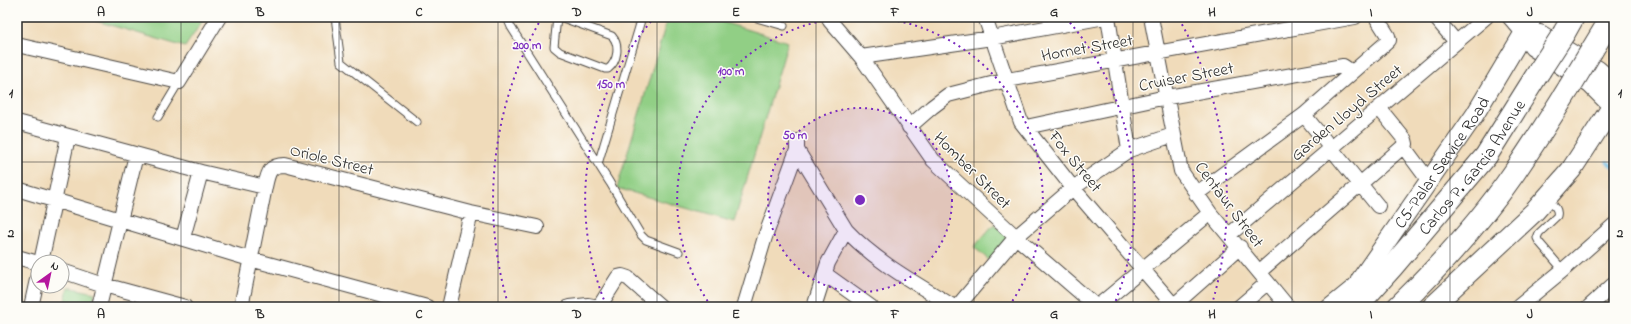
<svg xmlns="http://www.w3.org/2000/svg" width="1631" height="324" font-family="'Indie Flower',sans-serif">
	<rect width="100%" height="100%" fill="#fdfcf7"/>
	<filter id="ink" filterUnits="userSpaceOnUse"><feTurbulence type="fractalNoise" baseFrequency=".025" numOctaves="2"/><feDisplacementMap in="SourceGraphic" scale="8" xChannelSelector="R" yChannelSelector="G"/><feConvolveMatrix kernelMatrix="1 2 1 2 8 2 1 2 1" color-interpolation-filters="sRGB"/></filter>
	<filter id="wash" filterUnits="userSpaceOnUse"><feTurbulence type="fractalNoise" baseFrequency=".012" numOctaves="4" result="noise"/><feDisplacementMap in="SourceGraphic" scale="16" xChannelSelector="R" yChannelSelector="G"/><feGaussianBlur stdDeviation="0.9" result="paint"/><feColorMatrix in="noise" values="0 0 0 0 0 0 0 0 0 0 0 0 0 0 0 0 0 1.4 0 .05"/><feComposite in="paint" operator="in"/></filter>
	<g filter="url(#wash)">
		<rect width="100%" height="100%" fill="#f0dbba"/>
		<path fill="#91cf85" stroke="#5e7d58" d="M83,17H205L185,47Z
			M668,17H706L788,42L734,222L617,188Z
			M994,224L1011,239L991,262L974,247Z
			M68,287L95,293L92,307H64Z"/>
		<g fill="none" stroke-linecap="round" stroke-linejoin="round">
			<path stroke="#67bae3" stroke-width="3.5" d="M1607,162L1614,167"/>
		</g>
	</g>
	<g filter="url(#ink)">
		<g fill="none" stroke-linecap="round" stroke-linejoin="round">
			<g stroke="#494540" stroke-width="9">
				<path id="service" d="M335,17L341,62L417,122
					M509,17L508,20L511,27L610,183L641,235L646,240L679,252
					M557,17L554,47L560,52L605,69H608C618,61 620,45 612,36L560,17
					M753,17L784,26
					M158,117L179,82
					M598,164L642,17
					M1547,200C1553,205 1559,208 1557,216L1539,233L1537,238L1539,242L1563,270"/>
			</g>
			<g stroke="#494540" stroke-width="16">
				<path id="minor" d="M985,17L1021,122L1073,188L1175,307
					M1108,17L1129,150
					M1151,17L1181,171L1210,213L1288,307
					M1435,17L1456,42
					M1509,17L1523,33
					M830,21L861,57L933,160L1016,237L1097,307
					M17,45L179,82L219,17
					M861,57L992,38L1105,17
					M1304,115L1378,206
					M17,122L201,172L265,187
					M909,127L932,107L948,95L1007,80L1355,17
					M1026,127L1157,99L1343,66L1352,72
					M797,141V150L846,230C876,262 917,284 954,307
					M1403,146L1429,181
					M17,189L250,259L427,307
					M1196,194L1304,115L1386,43L1389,40L1388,36L1376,17
					M1229,235L1486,17
					M183,238L201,172
					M17,257L38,263
					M41,262L68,137
					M62,271L104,285L185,307
					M1259,272L1406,144L1405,140L1379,108
					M825,274L871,307
					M31,307L38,275
					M99,307L136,155
					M241,307L265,187C268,173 269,165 285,165L471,213L537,227
					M449,307L471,213
					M569,307L588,305L599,307
					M599,307L618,277L622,276L628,278L661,307
					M744,307L765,237L797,150
					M814,307L828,263L846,230
					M957,307L1016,237L1073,188L1129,150L1173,135
					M1097,307L1210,213
					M1172,307L1240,247
					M1239,307L1267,283
					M1328,307L1360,281
					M1518,307L1563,270L1614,225
					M1589,307L1614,284"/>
			</g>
			<g stroke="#494540" stroke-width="20">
				<g id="tertiary">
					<path d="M1523,33L1533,47L1590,84L1612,106"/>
					<path d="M1523,33L1540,34L1598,70L1614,84"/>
					<path id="s1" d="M1350,307L1360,280L1474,116L1533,17"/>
				</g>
			</g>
			<g stroke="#494540" stroke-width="22">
				<path id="secondary" d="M1432,307L1535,211L1571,170L1614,104"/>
			</g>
			<g stroke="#494540" stroke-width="24">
				<g id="primary">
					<path d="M1564,33L1573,17"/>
					<path d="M1592,50L1612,17"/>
					<path id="s2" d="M1356,307L1392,267L1486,156L1540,70"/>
					<path d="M1398,307C1440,266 1481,221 1514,173C1533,145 1551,117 1569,88"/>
				</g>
			</g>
			<use href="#service" stroke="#fff" stroke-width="7"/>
			<use href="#minor" stroke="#fff" stroke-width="14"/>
			<use href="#tertiary" stroke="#fff" stroke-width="18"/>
			<use href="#secondary" stroke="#fff" stroke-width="20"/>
			<use href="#primary" stroke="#fff" stroke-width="22"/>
			<g stroke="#494540" stroke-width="24" stroke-linecap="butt">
				<path id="primary-bridge" d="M1540,70L1564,33
					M1569,88L1592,50"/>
			</g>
			<use href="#primary-bridge" stroke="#fff" stroke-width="22"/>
		</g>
	</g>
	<path fill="none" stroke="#2b2b2b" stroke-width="1" stroke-opacity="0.55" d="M181,17V307M339,17V307M498,17V307M657,17V307M816,17V307M974,17V307M1133,17V307M1292,17V307M1450,17V307M17,162H1614"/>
	<circle cx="860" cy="200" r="92" fill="#7b2cbf" fill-opacity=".12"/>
	<g fill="none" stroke="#7b2cbf" stroke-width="2" stroke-dasharray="2 4">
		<circle cx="860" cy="200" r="92"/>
		<path d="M711 306A183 183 0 0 1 858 17M862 17A183 183 0 0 1 1009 306"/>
		<path d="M606 305A275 275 0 0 1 654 18M1066 18A275 275 0 0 1 1114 305"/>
		<path d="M508 304A367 367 0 0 1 541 19M1179 19A367 367 0 0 1 1212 304"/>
	</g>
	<g text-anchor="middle" stroke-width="3" stroke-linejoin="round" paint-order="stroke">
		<g font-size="17" fill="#2b2b2b" stroke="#fdfcf7">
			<text transform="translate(1087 47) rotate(-10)" y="6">Hornet Street</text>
			<text transform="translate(1186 76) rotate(-11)" y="6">Cruiser Street</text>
			<text transform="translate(1346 112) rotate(-40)" y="6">Garden Lloyd Street</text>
			<text transform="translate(332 159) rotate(14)" y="6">Oriole Street</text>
			<text transform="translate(1076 161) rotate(51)" y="6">Fox Street</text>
			<text dy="6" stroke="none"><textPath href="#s1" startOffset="172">C5-Palar Service Road</textPath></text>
			<text dy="6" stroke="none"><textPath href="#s2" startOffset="182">Carlos P. Garcia Avenue</textPath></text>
			<text transform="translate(973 170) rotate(45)" y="6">Homber Street</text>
			<text transform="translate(1230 204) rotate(53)" y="6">Centaur Street</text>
		</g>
	</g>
	<circle cx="860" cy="200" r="6" fill="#7b2cbf" stroke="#fdfcf7" stroke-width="2"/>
	<g font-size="12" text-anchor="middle" font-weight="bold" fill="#7b2cbf" stroke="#fdfcf7" stroke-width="3" stroke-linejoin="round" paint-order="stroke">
		<text x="527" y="49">200 m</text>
		<text x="731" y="75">100 m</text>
		<text x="611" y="88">150 m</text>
		<text x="795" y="139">50 m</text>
	</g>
	<rect width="1631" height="324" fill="none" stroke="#fdfcf7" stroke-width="44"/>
	<g transform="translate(50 274) rotate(33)"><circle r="19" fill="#fdfcf7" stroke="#a9a8a5"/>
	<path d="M0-3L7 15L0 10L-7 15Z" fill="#b5179e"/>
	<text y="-6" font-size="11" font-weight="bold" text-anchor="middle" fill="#2b2b2b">N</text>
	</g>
	<rect x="22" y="22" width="1587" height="280" fill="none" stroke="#2b2b2b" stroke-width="1.5"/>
	<g font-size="13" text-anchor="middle" font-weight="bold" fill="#2b2b2b">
		<text x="101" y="16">A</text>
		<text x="260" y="16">B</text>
		<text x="419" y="16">C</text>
		<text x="577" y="16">D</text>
		<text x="736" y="16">E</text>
		<text x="895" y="16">F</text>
		<text x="1054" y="16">G</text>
		<text x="1212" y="16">H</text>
		<text x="1371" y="16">I</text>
		<text x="1530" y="16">J</text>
		<text x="11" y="97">1</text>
		<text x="1620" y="97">1</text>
		<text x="11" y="237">2</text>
		<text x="1620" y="237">2</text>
		<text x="101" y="318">A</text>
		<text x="260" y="318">B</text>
		<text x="419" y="318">C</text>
		<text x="577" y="318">D</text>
		<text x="736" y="318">E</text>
		<text x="895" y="318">F</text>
		<text x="1054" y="318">G</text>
		<text x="1212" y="318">H</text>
		<text x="1371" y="318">I</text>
		<text x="1530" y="318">J</text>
	</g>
</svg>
